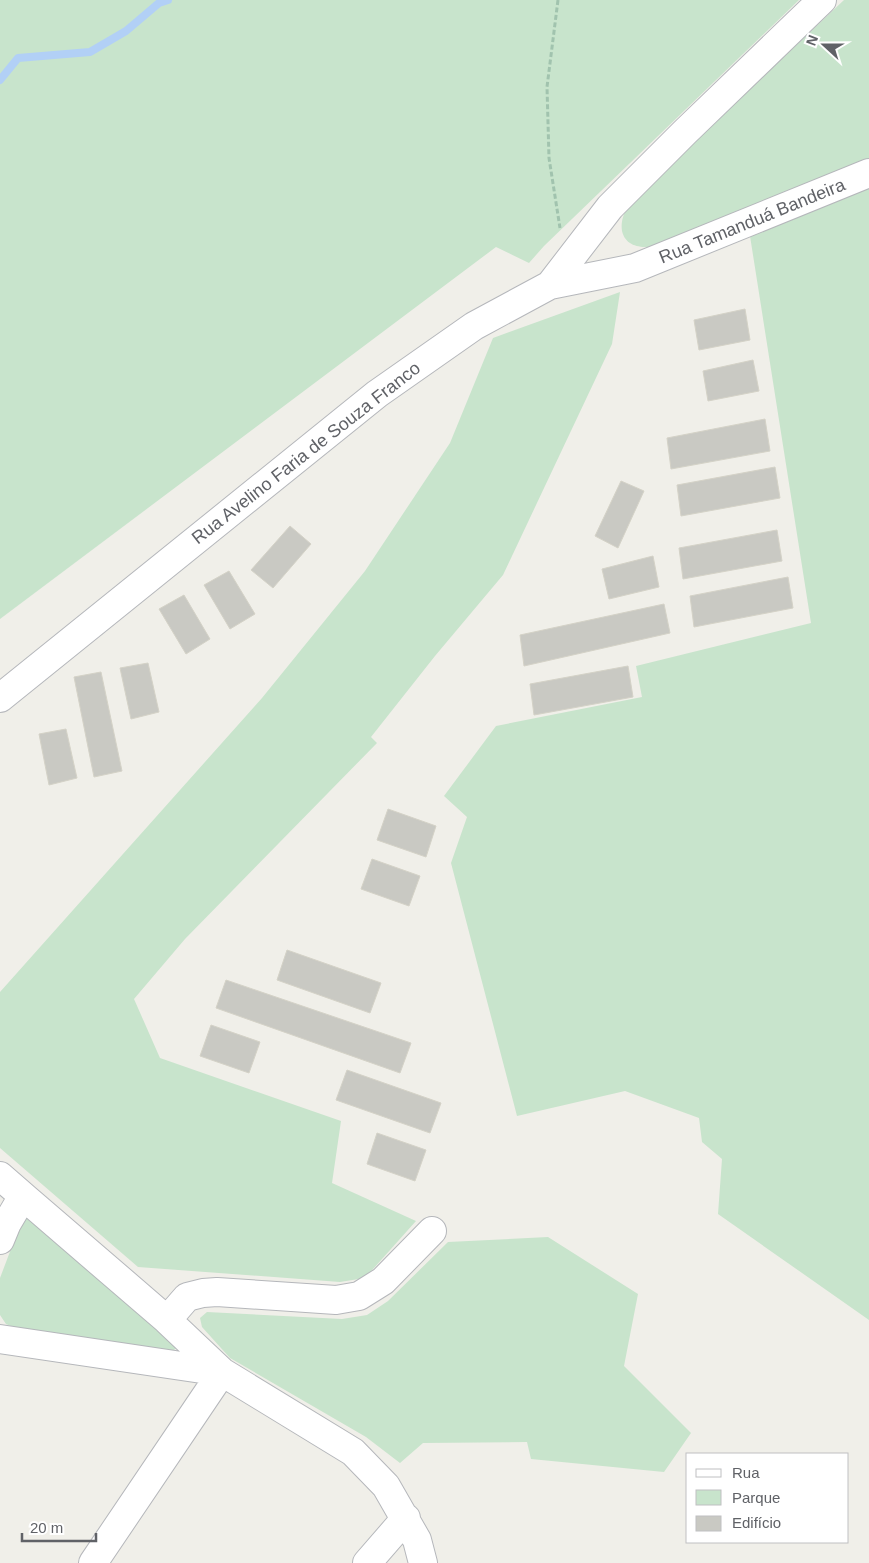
<svg xmlns="http://www.w3.org/2000/svg" width="869" height="1563" font-family="Arial,sans-serif">
	<rect width="100%" height="100%" fill="#f0efe9"/>
	<path fill="#c8e4cc" d="M0,0H799L544,246L529,263L496,247L0,619Z
		M844,0H869V161L671,244C655,247 627,253 622,231C621,225 622,218 625,212C630,201 643,191 651,182Z
		M869,187V1320L718,1214L722,1159L702,1142L699,1118L625,1091L517,1116L451,863L467,817L444,796L496,726L642,697L636,666L811,623L750,236Z
		M620,292L612,344L503,575L435,656L371,737L377,743L185,939L134,999L160,1058L341,1121L332,1183L416,1221L365,1278L340,1282L138,1267L0,1148V992L262,698L365,571L450,443L493,338Z
		M27,1215L177,1345V1348L172,1351L15,1328L6,1324L0,1315V1278L22,1220Z
		M548,1237L638,1294L624,1366L691,1433L664,1472L531,1459L527,1442L423,1443L400,1463L366,1437L230,1358L202,1327L200,1318L207,1312L342,1319L367,1315L388,1301L448,1242Z"/>
	<g fill="none" stroke-linecap="round" stroke-linejoin="round">
		<path stroke="#b2d0f6" stroke-width="8" d="M0,80L18,58L90,52L126,31L159,3L168,0"/>
	</g>
	<path fill="#c9c9c3" stroke="#d4d2c7" d="M745,309L750,340L699,350L694,320Z
		M753,360L759,391L708,401L703,371Z
		M765,419L770,451L671,469L667,438Z
		M775,467L780,498L681,516L677,485Z
		M621,481L644,491L618,548L595,536Z
		M290,526L311,544L273,588L251,570Z
		M777,530L782,561L683,579L679,548Z
		M653,556L659,587L609,599L602,569Z
		M229,571L255,614L230,629L204,585Z
		M788,577L793,608L694,627L690,596Z
		M184,595L210,639L186,654L159,609Z
		M664,604L670,633L524,666L520,635Z
		M148,663L159,712L131,719L120,668Z
		M628,666L633,697L534,715L530,684Z
		M101,672L122,771L94,777L74,677Z
		M66,729L77,778L49,785L39,734Z
		M388,809L436,826L426,857L377,840Z
		M372,859L420,876L409,906L361,889Z
		M287,950L381,983L370,1013L277,980Z
		M226,980L411,1043L400,1073L216,1008Z
		M211,1025L260,1042L249,1073L200,1056Z
		M347,1070L441,1103L430,1133L336,1100Z
		M377,1133L426,1150L415,1181L367,1164Z"/>
	<g fill="none" stroke-linecap="round" stroke-linejoin="round">
		<g stroke="#b5b7bb" stroke-width="30">
			<path id="minor" d="M550,285L635,268L869,173
				M0,698L377,394L474,326L550,285L610,207L685,132L822,0
				M0,1176L23,1196L7,1223L0,1240
				M23,1196L167,1320L222,1372L93,1563
				M167,1320L187,1297L203,1293L217,1292L336,1300L359,1296L383,1281L432,1231
				M0,1339L222,1372L353,1452L386,1486L417,1540L423,1563
				M367,1563L406,1518"/>
		</g>
		<path stroke="#a1c3ae" stroke-width="3" stroke-dasharray="5 2.5" stroke-linecap="butt" d="M558,0L547,87L549,158L560,228"/>
		<use href="#minor" stroke="#fff" stroke-width="28"/>
	</g>
	<g text-anchor="middle" stroke-width="4" stroke-linejoin="round" paint-order="stroke">
		<g font-size="18" fill="#606267" stroke="#fff">
			<text transform="translate(752 221) rotate(-22)" y="6">Rua Tamanduá Bandeira</text>
			<text transform="translate(306 453) rotate(-38)" y="6">Rua Avelino Faria de Souza Franco</text>
		</g>
	</g>
	<rect x="686" y="1453" width="162" height="90" fill="#ffffff" stroke="#bfc0c2"/>
	<rect x="696" y="1469" width="25" height="8" fill="#ffffff" stroke="#bfc0c2"/>
	<text x="732" y="1478" font-size="15" fill="#606267">Rua</text>
	<rect x="696" y="1490" width="25" height="15" fill="#c8e4cc" stroke="#bfc0c2"/>
	<text x="732" y="1503" font-size="15" fill="#606267">Parque</text>
	<rect x="696" y="1516" width="25" height="15" fill="#c9c9c3" stroke="#bfc0c2"/>
	<text x="732" y="1528" font-size="15" fill="#606267">Edifício</text>
	<g transform="translate(824 45) rotate(291)" stroke="#ffffff" stroke-width="4" paint-order="stroke">
	<path d="M0-4L9 19L0 12L-9 19Z" fill="#606267"/>
	<text y="-8" font-size="14" font-weight="bold" text-anchor="middle" fill="#606267">N</text>
	</g>
	<path d="M22 1533v8h74v-8" fill="none" stroke="#606267" stroke-width="2.5"/>
	<text x="30" y="1533" font-size="15" fill="#606267" stroke="#ffffff" stroke-width="4" paint-order="stroke">20 m</text>
</svg>
